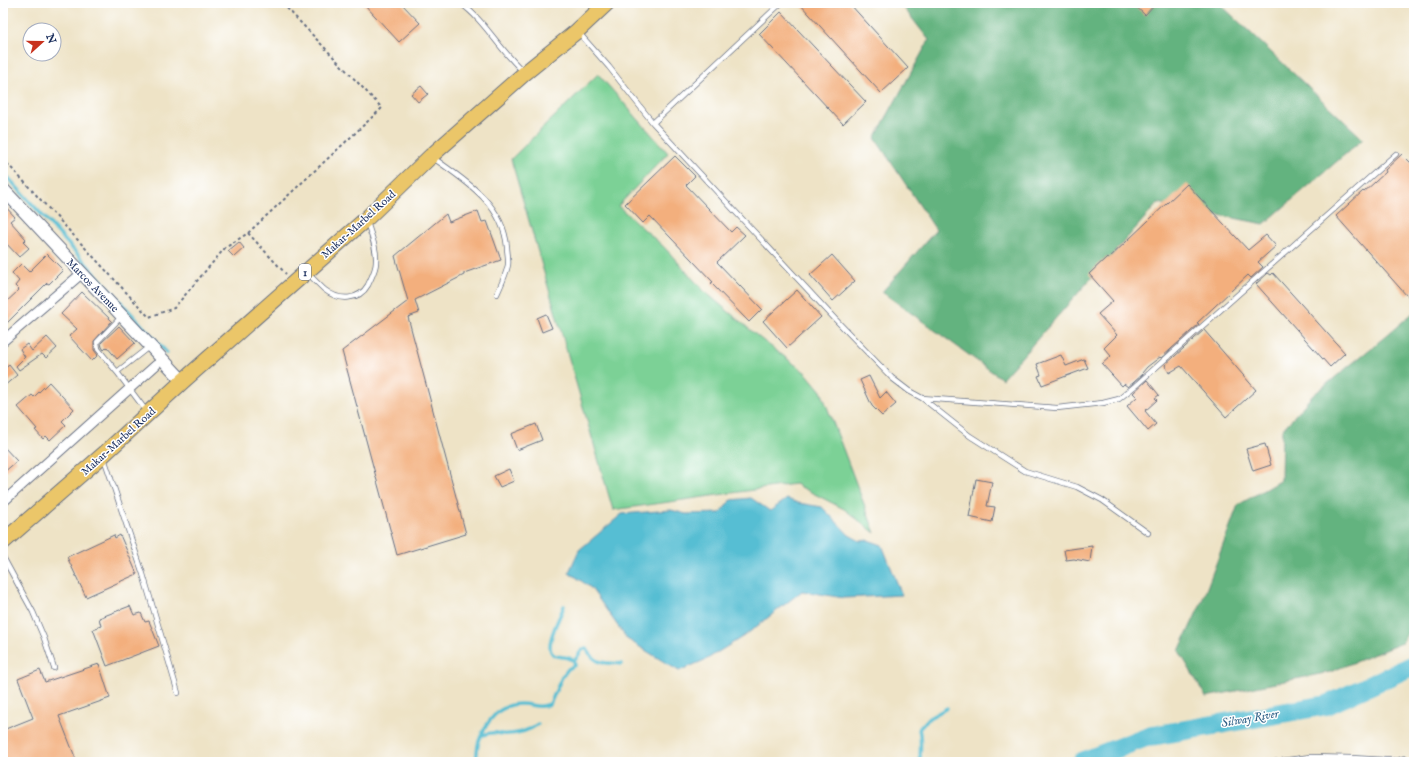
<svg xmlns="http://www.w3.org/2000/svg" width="1417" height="765" font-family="'IM FELL English',serif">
	<rect width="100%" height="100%" fill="#fff"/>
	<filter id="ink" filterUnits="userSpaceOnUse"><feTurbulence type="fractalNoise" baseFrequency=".025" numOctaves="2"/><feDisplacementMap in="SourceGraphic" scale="8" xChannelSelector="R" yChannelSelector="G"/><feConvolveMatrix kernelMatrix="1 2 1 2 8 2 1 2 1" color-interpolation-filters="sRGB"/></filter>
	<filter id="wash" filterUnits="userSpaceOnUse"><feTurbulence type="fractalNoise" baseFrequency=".012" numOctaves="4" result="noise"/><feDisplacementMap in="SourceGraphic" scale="16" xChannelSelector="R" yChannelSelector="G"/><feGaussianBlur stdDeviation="0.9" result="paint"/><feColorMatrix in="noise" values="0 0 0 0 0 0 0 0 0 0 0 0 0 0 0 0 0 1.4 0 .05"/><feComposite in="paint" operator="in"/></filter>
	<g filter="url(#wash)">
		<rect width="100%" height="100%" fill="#eee3c6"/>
		<path fill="#7bd196" stroke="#4b807a" d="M598,74L668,153L618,206L664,247L704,291L761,339L806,373L821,391L875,533L844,509L795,484L613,510L511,159Z"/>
		<path fill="#64b37f" stroke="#40716e" d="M900,3H1219L1363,139L1264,224L1158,203L1002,379L882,292L936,230L875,138L929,40Z
			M1414,312V621L1402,643L1330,672L1206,697L1179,651L1202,601L1238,505L1281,480L1282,430L1312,396L1375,345Z"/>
		<path fill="#56bed3" stroke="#387698" d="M751,498L770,511L787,499L798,503L822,507L849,535L860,541L868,540L882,545L902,595L844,598L802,591L747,634L707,659L679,671L627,639L591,588L569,572L579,550L622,514L671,510L686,514L720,513L731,500Z"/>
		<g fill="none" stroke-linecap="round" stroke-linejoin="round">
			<path stroke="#56bed3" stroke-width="3.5" d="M3,172L167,353
				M574,661C579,657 579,650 586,648C597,666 603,662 622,664
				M482,735C486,735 488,733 491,733C495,732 498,733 501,734C515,735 527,732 538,724
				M476,762C477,755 477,747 479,741C486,722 499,704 520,704C533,704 537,709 550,704L562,677L568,669L575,665L574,661C568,655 560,658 554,655C542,648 561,615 564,606
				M920,762C920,751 922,740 919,729L929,718L947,708"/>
			<path stroke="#56bed3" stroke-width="20" d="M1082,762L1146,737L1327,705L1414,665"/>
		</g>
		<g id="blocks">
			<path fill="#f3af7d" d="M363,3H401L420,23L399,42Z
				M799,3H849L908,68L881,93Z
				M1132,3H1156L1145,15Z
				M781,12L866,102L843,124L759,34Z
				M421,86L428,94L418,102L411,94Z
				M1402,154L1414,166V290L1407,296L1336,216L1363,191L1364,192L1386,172L1385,170Z
				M675,156L695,176L686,185L731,232L736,227L745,235L717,262L762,309L749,322L711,283L713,282L650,216L643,223L625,204Z
				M1187,184L1248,250L1266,235L1276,246L1258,262L1263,267L1251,278L1248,275L1197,323L1199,324L1161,358L1160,357L1147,367L1142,373L1143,374L1133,383L1128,387L1124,384L1122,386L1102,364L1111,356L1104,348L1117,335L1098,314L1113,301L1089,274L1107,257L1108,259Z
				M3,204L15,217L10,221L26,239L23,242L29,248L19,257L3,240Z
				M478,211L482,222L487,221L501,260L464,273V275L415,300L419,313L408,317L466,534L397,555L342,351L408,301L395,256L446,214L449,222Z
				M239,242L244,248L234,257L228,251Z
				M47,254L63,270L49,284L47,283L3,327V305L19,290L15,286L19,281L12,273L21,264L29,272Z
				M832,255L855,281L833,301L810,275Z
				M1268,273L1271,275L1273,273L1345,353L1330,367L1256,284Z
				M797,290L821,317L787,348L763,321Z
				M82,292L112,321L94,341V350L98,355L92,361L69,336L77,329L61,314Z
				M546,314L552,328L542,332L537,318Z
				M119,326L135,343L117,359L107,347L104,350L102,347L101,343Z
				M1204,330L1256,390L1226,417L1181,366L1169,373L1165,365Z
				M47,337L57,348L46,358L42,354L19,370L16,366L25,357L20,349L27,344L32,351Z
				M1061,355L1066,366L1084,359L1088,368L1042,385L1038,376L1041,375L1037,364Z
				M9,365L17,375L3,387V370Z
				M869,376L880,398L886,392L896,404L882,416L872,406L860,380Z
				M1147,380L1159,395L1155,398L1157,400L1145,411L1156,424L1148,431L1127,406L1137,397L1133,393Z
				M49,382L74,409L62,421L66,425L50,440L46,436L43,439L35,430L37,429L18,407L32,395L34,397Z
				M536,424L542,440L517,450L511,434Z
				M1265,444L1271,465L1253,471L1246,449Z
				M3,446L17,461L3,473Z
				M509,469L514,481L500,487L494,476Z
				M976,479L992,482L987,506L995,507L992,522L969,517Z
				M114,535L115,538L120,535L137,574L86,597L67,557Z
				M1092,546L1090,562L1074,559L1066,560L1064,550Z
				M130,606L134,615L141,613L145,622L149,621L159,646L107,666L93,629L101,626L99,618Z
				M99,664L110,698L59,716L77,762H3V730L33,718L18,679L40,670L45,682Z"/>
		</g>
	</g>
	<g filter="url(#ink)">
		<use href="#blocks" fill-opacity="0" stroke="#656e82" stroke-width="1"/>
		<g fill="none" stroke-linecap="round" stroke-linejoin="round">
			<g stroke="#656e82" stroke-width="6">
				<path id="service" d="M460,3C484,19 501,52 524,72
					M579,33L609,67L653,123L835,319L892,378L909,391L922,398L1057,408L1103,403L1119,399L1135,386L1396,154
					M653,123L781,3
					M432,157C464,180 503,203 507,247C507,252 509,260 508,265C506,275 501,285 497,294
					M307,273C313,278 319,285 325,290C339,301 359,301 368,285C371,278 376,270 376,262C377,248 371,235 367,222
					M121,317L97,342L98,349L117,372L150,346
					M117,372L147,412
					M922,398L970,436L1025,471L1077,487L1102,500L1148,533
					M104,458L143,574L178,693
					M3,557L33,612L44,638L54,668
					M1274,762L1310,757L1352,758L1402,761"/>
			</g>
			<g stroke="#656e82" stroke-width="11">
				<path id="minor" d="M3,341L81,274
					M3,502L156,365
					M1401,762L1404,761L1408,762"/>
			</g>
			<g stroke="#656e82" stroke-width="14">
				<path id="tertiary" d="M3,189L183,381"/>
			</g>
			<g stroke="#656e82" stroke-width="17">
				<path id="primary" d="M3,542L103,455L183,381L366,219L431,156L525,73L577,31L607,3"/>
			</g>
			<path stroke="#656e82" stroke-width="2" stroke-dasharray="3 3" stroke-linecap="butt" d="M3,159L149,317L174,308L225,248L248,233L382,108L282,3
				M248,233L286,274"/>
			<use href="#service" stroke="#fff" stroke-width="4.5"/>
			<use href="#minor" stroke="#fff" stroke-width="9"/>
			<use href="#tertiary" stroke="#fff" stroke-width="12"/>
			<use href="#primary" stroke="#ebc669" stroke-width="15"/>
		</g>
	</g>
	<g text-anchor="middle" stroke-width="3" stroke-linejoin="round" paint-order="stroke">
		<rect fill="#fff" stroke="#5f6d8e" stroke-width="1" x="299" y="264" width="12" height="16" rx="3"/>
		<g font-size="10" font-weight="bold" fill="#1b2f5e">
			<text x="305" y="276">1</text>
		</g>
		<g font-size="11" fill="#1b2f5e" stroke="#fff">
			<text transform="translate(358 224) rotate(-42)" y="4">Makar-Marbel Road</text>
			<text transform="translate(93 285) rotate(46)" y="4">Marcos Avenue</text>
			<text transform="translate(118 441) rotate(-42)" y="4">Makar-Marbel Road</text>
		</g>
		<g font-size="12" font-style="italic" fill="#306187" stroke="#fff">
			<text transform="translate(1250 718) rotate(-10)" y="4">Silway River</text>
		</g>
	</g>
	<rect width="1417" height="765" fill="none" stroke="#fff" stroke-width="16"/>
	<g transform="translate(42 42) rotate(69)"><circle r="19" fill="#ffffff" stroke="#a4acbf"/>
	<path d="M0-3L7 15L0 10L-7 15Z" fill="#c8321e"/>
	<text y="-6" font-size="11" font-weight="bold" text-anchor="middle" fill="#1b2f5e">N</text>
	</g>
</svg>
